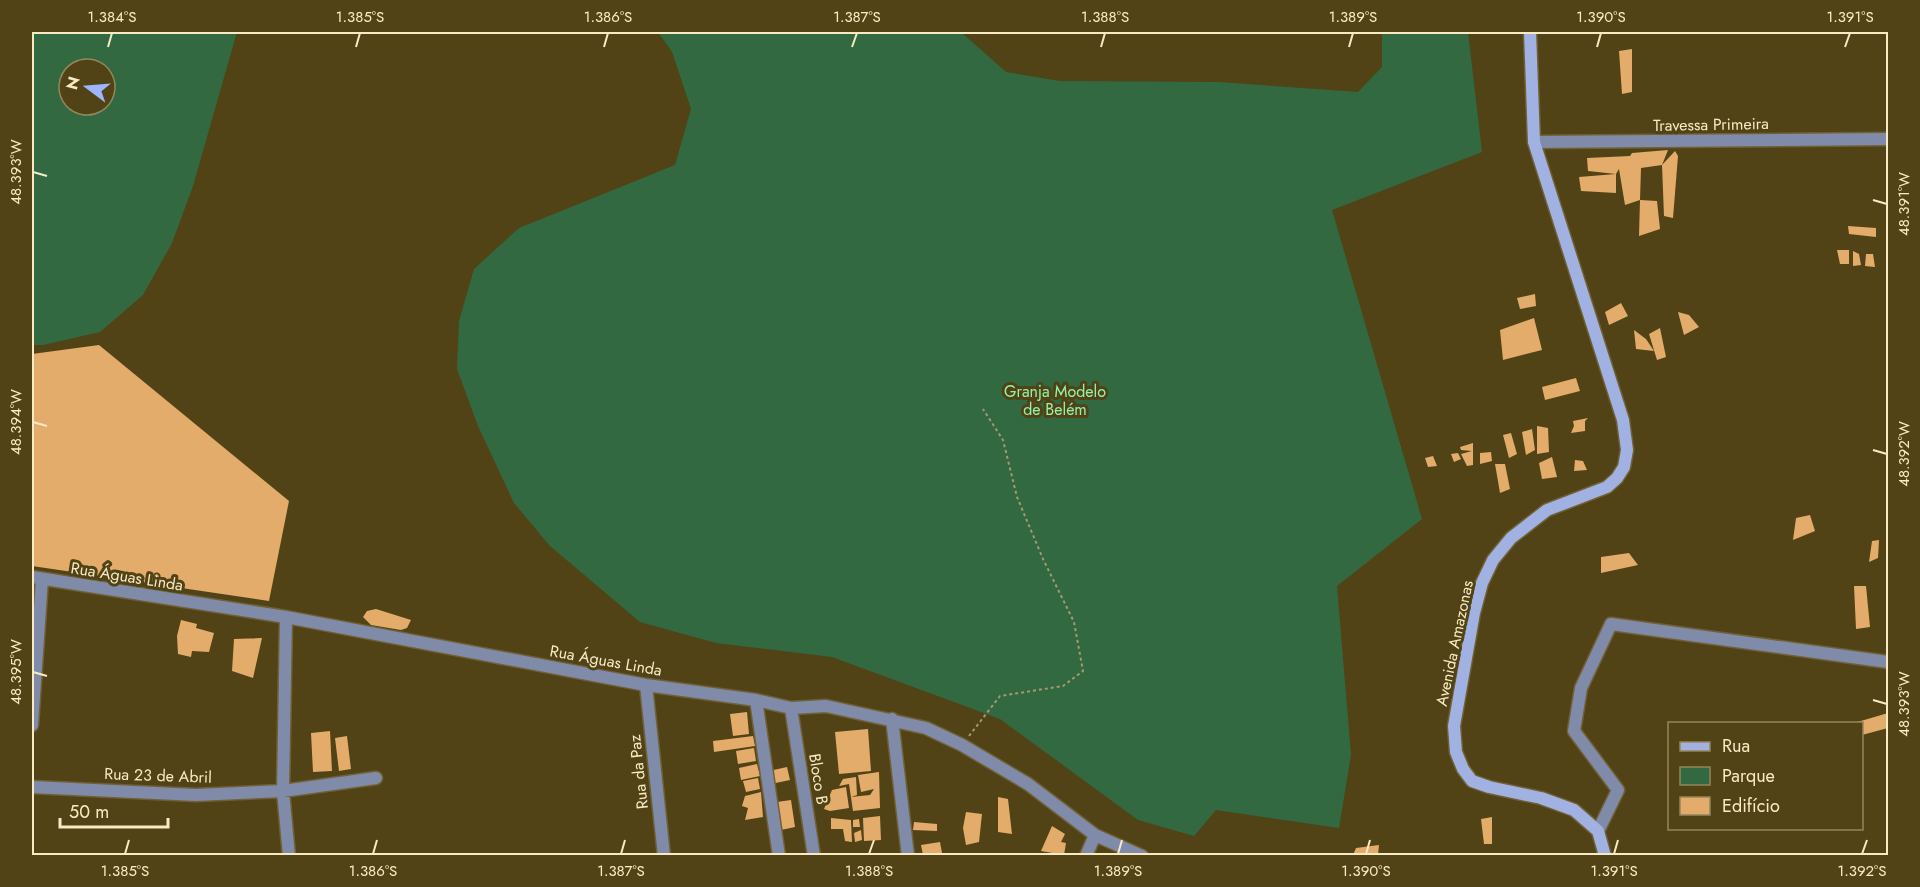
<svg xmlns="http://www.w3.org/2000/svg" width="1920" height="887" font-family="Jost,sans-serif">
	<rect width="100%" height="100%" fill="#514316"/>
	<path fill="#326941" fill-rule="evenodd" d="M32,32H237L193,186L172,243L143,295L100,332L43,345H32ZM69,69H105V105H69Z
		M658,32H961L1006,72L1060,81L1218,82L1358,92L1382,67V32H1468L1482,152L1332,210L1422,519L1337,586L1351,755L1339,828L1216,810L1194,836L1138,820L1000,719L832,657L716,643L640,622L550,546L514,503L478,426L457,369L459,321L474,269L519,228L675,165L691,109L672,52Z"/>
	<path fill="#e3ac6a" d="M1632,49V92L1622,94L1619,51Z
		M1668,150L1662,165L1641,168L1640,200L1625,205L1619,169L1616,174V193L1581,191L1579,177L1616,174L1588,171L1587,158L1630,156L1632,153Z
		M1675,151L1678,156L1673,218L1664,216L1662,165Z
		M1640,200L1657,201L1660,229L1639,236Z
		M1848,226L1876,228V237L1849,234Z
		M1837,250H1849V264H1840Z
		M1853,251L1859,254L1861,265L1853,266Z
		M1866,254H1873L1875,267L1865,266Z
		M1535,294L1536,306L1520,309L1517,298Z
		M1621,303L1628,316L1609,325L1605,312Z
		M1678,312L1689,315L1699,327L1684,335Z
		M1534,318L1542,350L1503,360L1500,330Z
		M1660,328L1666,357L1657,360L1649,334Z
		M1634,330L1646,339L1654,351L1636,349Z
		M99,345L289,501L269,601L32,566V354Z
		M1576,378L1580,391L1545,400L1542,387Z
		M1588,418L1585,421V431L1571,433L1574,426L1573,421Z
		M1537,426L1548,428L1549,452L1537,454Z
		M1532,429L1535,450L1526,455L1522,432Z
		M1511,433L1517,454L1509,458L1503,435Z
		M1473,443V465L1467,466L1461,454L1472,451L1461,450L1460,447Z
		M1491,452L1492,461L1480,464V453Z
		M1458,453L1461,459L1454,462L1451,454Z
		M1433,456L1437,466L1428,467L1425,458Z
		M1552,457L1557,477L1542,479L1539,463Z
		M1575,460L1583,461L1587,470L1574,471Z
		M1495,464H1505L1510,489L1500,493Z
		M1810,515L1815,531L1793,540L1796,518Z
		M1879,540L1878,558L1869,562L1872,541Z
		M1629,553L1638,565L1601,573V557Z
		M1854,586H1866L1870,627L1856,629Z
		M376,609L411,620L407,628L401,630L371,625L363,617L367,611Z
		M181,620L197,624L196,628L214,633L209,652L192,651L191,657L178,654L177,636Z
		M262,638L253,678L232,671L234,639Z
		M747,712L749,734L733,736L730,714Z
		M1888,713V728L1862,735V723H1854Z
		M868,729L871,771L839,774L835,732Z
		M330,731L332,771L313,772L311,733Z
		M347,736L351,769L339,771L335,738Z
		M753,736L755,746L714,752L713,741Z
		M754,748L756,761L738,764L736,751Z
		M757,764L760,776L741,780L739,768Z
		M787,767L790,780L771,784L769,771Z
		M879,772L880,808L853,811L849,784L839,786L843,779L856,777L857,795L851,797L870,795L874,789L861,792L858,775Z
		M758,778L760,789L746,792L743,781Z
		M846,787L849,808L830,811L824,809L832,790Z
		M761,792L763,817L745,820L748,808L742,806L745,796Z
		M998,797L1008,799L1012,834L998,832Z
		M791,800L795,827L781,830L777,802Z
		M966,812L982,814L979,842L966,845L963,828Z
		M880,816L881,840L864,841L863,818Z
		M1492,817V844H1484L1481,819Z
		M831,818L851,820L852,842L845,841L843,829H831Z
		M859,819L860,827H853V820Z
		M914,822L937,824V831L913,830Z
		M1052,826L1065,834L1061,842L1066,843L1064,855L1041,851Z
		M861,830L862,840L855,842L854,833Z
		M940,842L942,853L923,855L921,845Z
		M1379,845L1378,855H1353L1356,848Z"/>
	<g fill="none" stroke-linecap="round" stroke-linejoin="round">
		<g stroke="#6f6135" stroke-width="15">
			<path id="street" d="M1534,142L1888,139
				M32,577L286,617L646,685L756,700L791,708L826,706L926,728L962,745L1028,784L1095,835L1142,856
				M286,617L283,791L289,856
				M646,685L664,856
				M756,700L779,856
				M791,708L814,856
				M892,719L908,856
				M32,725L42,579
				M32,787L196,795L283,791L376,778
				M1598,831L1618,790L1574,731L1581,688L1611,624L1888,662
				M1086,856L1095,835"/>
		</g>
		<g stroke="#6f6135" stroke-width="15">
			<path id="secondary" d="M1530,32L1534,142L1623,420L1627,450L1624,467L1617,478L1607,487L1547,510L1511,538L1493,560L1482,583L1474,613L1454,726L1456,752L1463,769L1472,781L1489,787L1541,798L1574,810L1598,831L1605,856"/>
		</g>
		<path stroke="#a7996f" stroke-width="2" stroke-dasharray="3 3" stroke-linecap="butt" d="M969,736L1000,696L1063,686L1083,671L1074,622L1043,559L1017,497L1003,440L983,409"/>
		<use href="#street" stroke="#808aa9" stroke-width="12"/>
		<use href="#secondary" stroke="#a1b1e1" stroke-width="12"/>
	</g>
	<path fill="none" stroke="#f8eac3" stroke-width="2" d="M108,47L112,33M356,47L360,33M604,47L608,33M852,47L857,33M1101,47L1105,33M1349,47L1353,33M1597,47L1601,33M1845,47L1850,33M33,172L47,176M1873,200L1887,204M33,422L47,426M1873,450L1887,454M33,672L47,676M1873,700L1887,704M125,854L129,840M373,854L377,840M621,854L625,840M869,854L874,840M1118,854L1122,840M1366,854L1370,840M1614,854L1618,840M1862,854L1867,840"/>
	<g text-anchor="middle" stroke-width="6" stroke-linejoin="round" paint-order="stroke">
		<g font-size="16" fill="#f8eac3" stroke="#514316">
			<text transform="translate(1711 124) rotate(-1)" y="6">Travessa Primeira</text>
			<text transform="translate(127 576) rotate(9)" y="6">Rua Águas Linda</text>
			<text transform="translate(1454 643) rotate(-78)" y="6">Avenida Amazonas</text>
			<text transform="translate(606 660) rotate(10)" y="6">Rua Águas Linda</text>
			<text transform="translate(638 772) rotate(-96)" y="6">Rua da Paz</text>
			<text transform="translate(158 775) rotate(2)" y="6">Rua 23 de Abril</text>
			<text transform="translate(819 779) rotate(81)" y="6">Bloco B</text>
		</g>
		<g font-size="16" fill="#92f2aa" stroke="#514316">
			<text x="1055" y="397">Granja Modelo<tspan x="1055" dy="18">de Belém</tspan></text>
		</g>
	</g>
	<rect width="1920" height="887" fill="none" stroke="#514316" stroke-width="66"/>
	<rect x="1668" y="722" width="195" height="108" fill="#514316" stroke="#94865b" stroke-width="1.5"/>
	<rect x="1680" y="742" width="30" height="9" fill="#a1b1e1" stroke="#94865b" stroke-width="1.5"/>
	<text x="1722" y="752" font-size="18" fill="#f8eac3">Rua</text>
	<rect x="1680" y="767" width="30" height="18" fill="#326941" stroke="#94865b" stroke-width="1.5"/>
	<text x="1722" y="782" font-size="18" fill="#f8eac3">Parque</text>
	<rect x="1680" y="797" width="30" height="18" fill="#e3ac6a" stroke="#94865b" stroke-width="1.5"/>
	<text x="1722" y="812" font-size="18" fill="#f8eac3">Edifício</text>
	<g transform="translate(87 87) rotate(286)"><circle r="28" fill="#514316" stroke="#94865b" stroke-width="1.5"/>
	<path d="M0-4.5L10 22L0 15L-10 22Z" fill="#9eb4fd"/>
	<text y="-9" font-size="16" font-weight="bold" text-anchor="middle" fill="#f8eac3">N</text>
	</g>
	<path d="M60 818v9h108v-9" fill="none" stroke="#f8eac3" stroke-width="3"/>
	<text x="69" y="818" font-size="18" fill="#f8eac3" stroke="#514316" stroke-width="4.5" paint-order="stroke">50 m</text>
	<rect x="33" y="33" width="1854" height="821" fill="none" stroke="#f8eac3" stroke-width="2"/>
	<g font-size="15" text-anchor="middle" fill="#f8eac3">
		<text x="112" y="22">1.384°S</text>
		<text x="360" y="22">1.385°S</text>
		<text x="608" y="22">1.386°S</text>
		<text x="857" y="22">1.387°S</text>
		<text x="1105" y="22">1.388°S</text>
		<text x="1353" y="22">1.389°S</text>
		<text x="1601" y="22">1.390°S</text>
		<text x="1850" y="22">1.391°S</text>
		<text transform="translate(16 172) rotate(-90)" y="5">48.393°W</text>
		<text transform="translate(1904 204) rotate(-90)" y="5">48.391°W</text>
		<text transform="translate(16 422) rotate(-90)" y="5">48.394°W</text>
		<text transform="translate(1904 454) rotate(-90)" y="5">48.392°W</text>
		<text transform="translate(16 672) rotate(-90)" y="5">48.395°W</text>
		<text transform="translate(1904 704) rotate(-90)" y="5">48.393°W</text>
		<text x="125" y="876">1.385°S</text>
		<text x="373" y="876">1.386°S</text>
		<text x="621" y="876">1.387°S</text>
		<text x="869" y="876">1.388°S</text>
		<text x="1118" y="876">1.389°S</text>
		<text x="1366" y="876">1.390°S</text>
		<text x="1614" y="876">1.391°S</text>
		<text x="1862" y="876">1.392°S</text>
	</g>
</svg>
